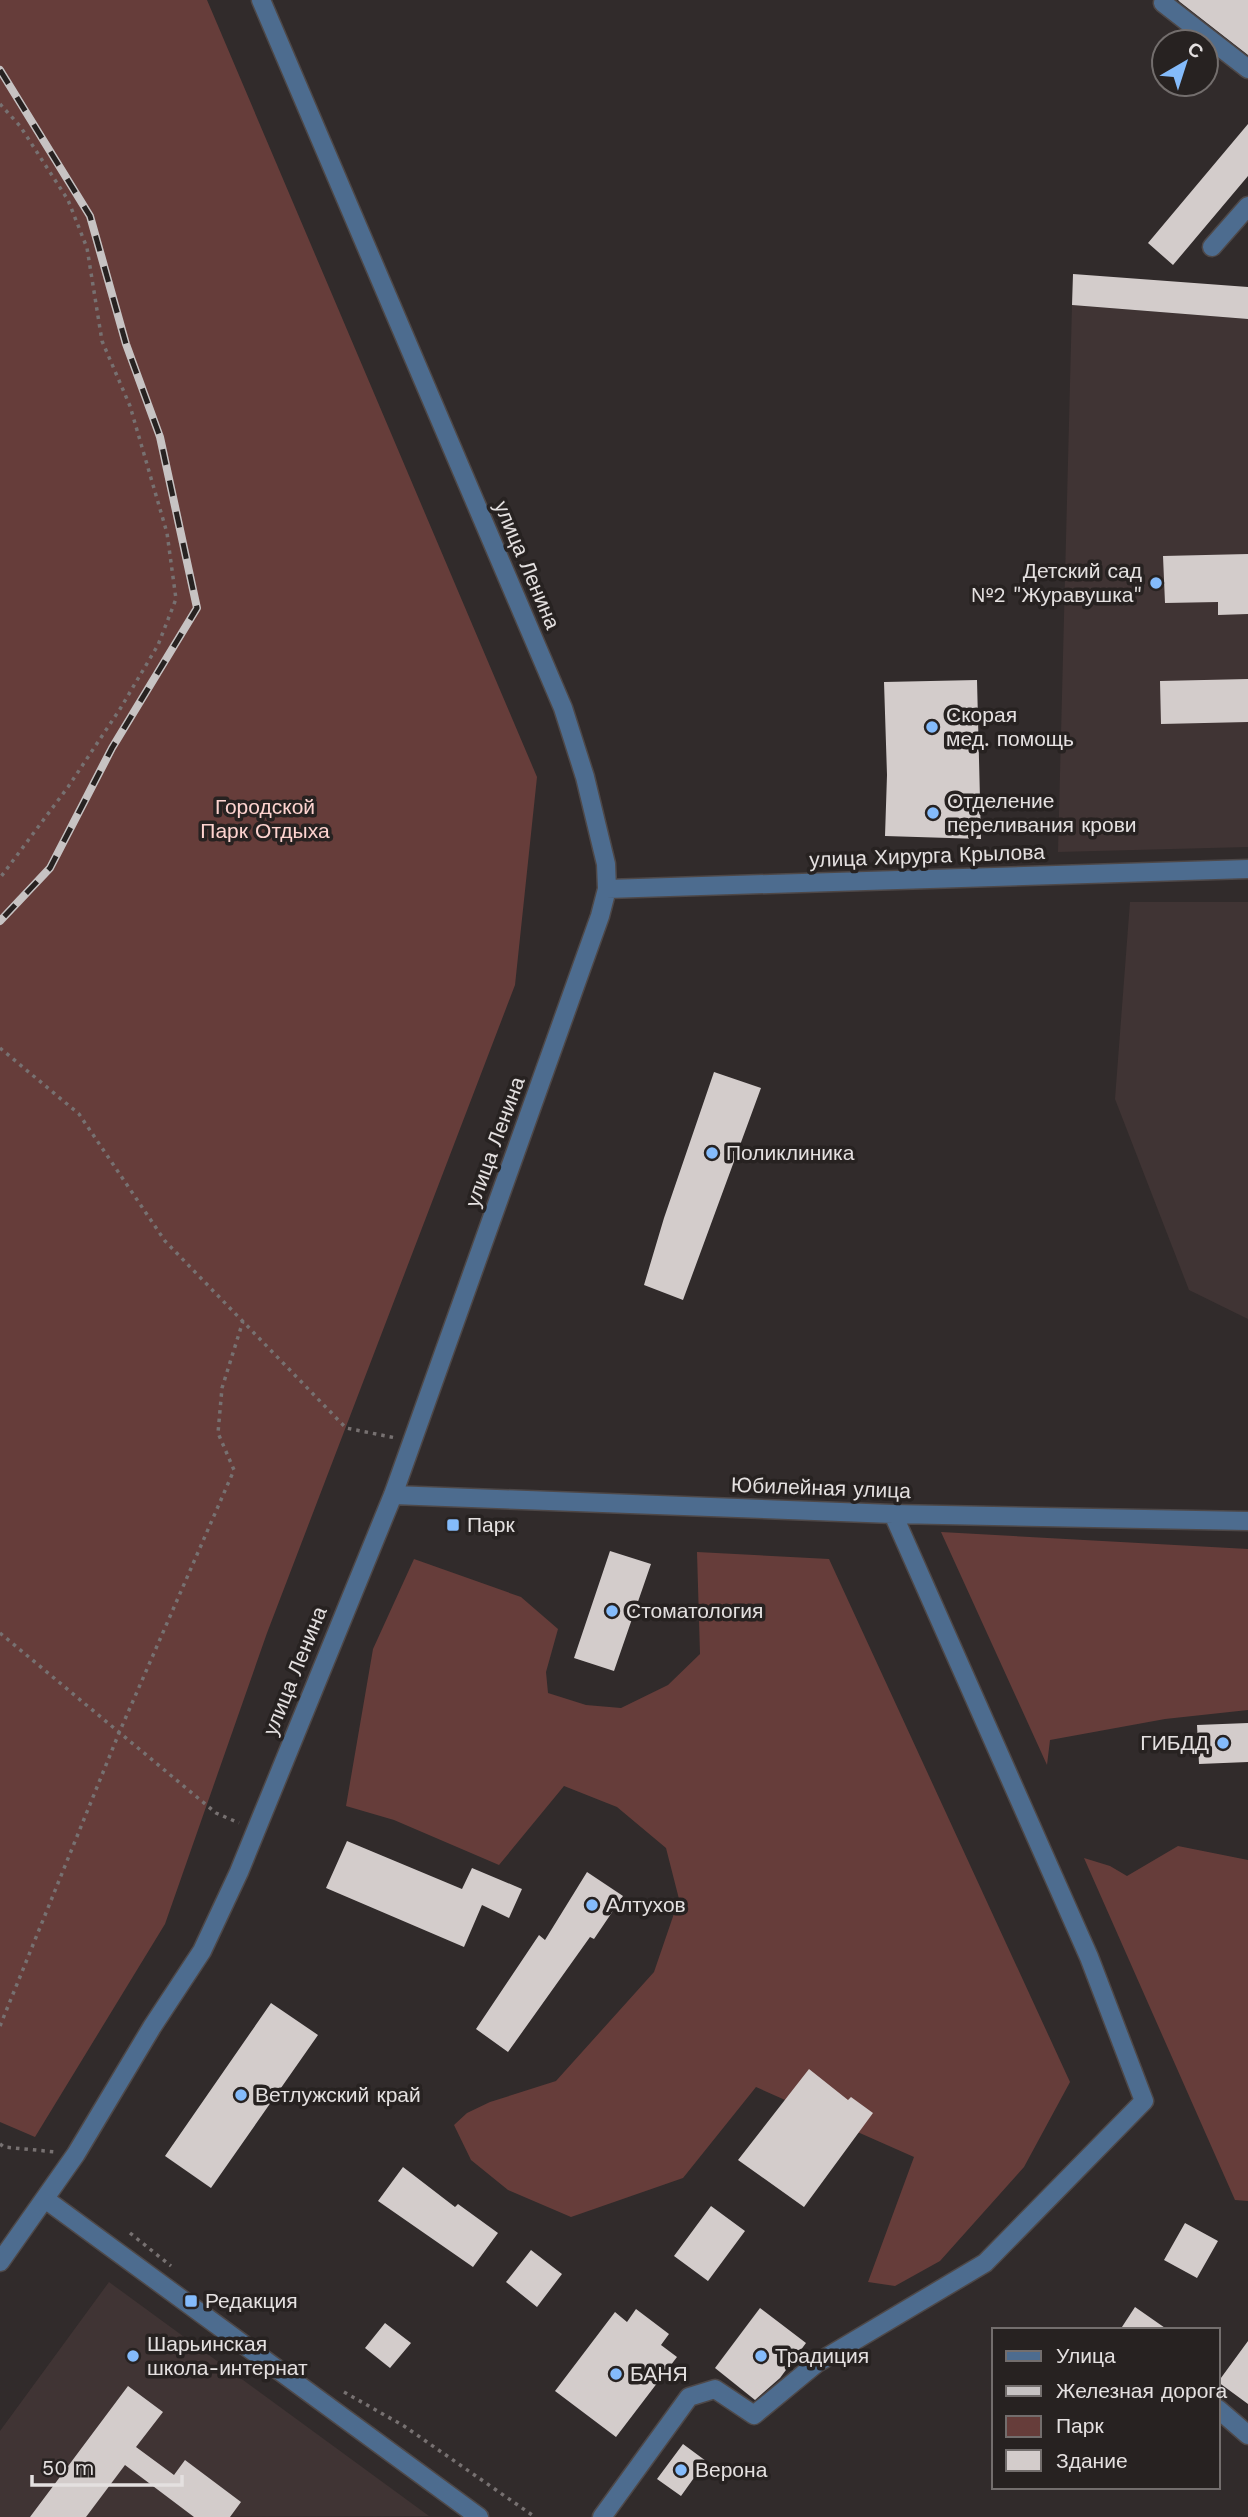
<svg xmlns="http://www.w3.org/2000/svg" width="1248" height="2517" font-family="'Work Sans',sans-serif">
	<rect width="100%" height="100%" fill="#312b2b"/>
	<path fill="#403434" d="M1072,305L1248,319V847L1058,852Z
		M1130,902H1248V1319L1189,1290L1115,1099Z
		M109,2282L429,2516L0,2517V2431Z"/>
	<path fill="#663d3a" d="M0,0H207L537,777L515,985L267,1633L165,1924L35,2137L0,2122Z
		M941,1532L1248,1549V1710L1165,1719L1050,1740L1047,1765Z
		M697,1552L829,1559L1070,2082L1024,2167L940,2261L895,2286L868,2282L914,2157L756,2087L683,2178L571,2217L508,2190L471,2160L454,2125L467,2113L490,2102L556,2081L654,1972L679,1899L666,1848L617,1807L564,1786L499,1865L394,1820L346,1806L373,1649L414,1559L521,1597L558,1629L546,1672L548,1693L586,1705L621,1708L668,1685L700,1654Z
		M1178,1846L1248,1860V2201L1235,2200L1084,1858L1110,1866L1127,1876Z"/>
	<path fill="#d3cccb" d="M1178,0H1248V55L1180,2Z
		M1248,124V176L1173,265L1148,243Z
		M1073,274L1248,287V319L1072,305Z
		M1248,554V614L1218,615V602L1165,603L1163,556Z
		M1248,679V722L1161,724L1160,681Z
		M977,680L981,839L885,836L887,775L884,682Z
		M714,1072L761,1088L683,1300L644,1285L664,1218Z
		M610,1551L651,1564L614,1671L574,1658Z
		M1248,1723V1762L1199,1764L1197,1725Z
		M347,1841L462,1889L472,1868L522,1889L509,1918L482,1905L464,1947L326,1888Z
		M587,1872L623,1896L594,1939L590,1937L508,2052L476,2029L539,1935L545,1940Z
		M271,2003L318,2035L211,2188L165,2156Z
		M809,2069L848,2100L851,2097L873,2113L804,2207L738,2160Z
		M403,2167L455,2207L458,2204L498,2233L473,2267L378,2201Z
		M711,2206L745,2231L708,2281L674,2256Z
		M1185,2223L1218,2241L1197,2278L1164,2260Z
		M531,2250L562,2274L537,2307L506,2282Z
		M1135,2307L1168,2330H1120Z
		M760,2308L806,2343L780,2378L755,2400L715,2368Z
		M636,2309L669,2334L661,2345L677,2357L616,2437L555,2391L615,2312L627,2322Z
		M385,2323L411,2343L390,2368L365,2348Z
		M1248,2341V2404L1218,2382Z
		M128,2386L163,2412L136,2447L174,2475L185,2460L241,2502L230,2517H194L125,2465L86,2517H30Z
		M683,2444L706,2461L681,2496L657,2479Z"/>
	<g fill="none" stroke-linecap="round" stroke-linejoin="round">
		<g stroke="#4e4848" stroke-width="21">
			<path id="minor" d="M1163,3L1248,69
				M1212,247L1248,206
				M607,889L1248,869
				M393,1495L893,1514L1248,1521
				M45,2199L479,2517
				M0,2262L76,2154L152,2027L202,1951L239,1872L393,1495L600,916L607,889L606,864L585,777L563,708L261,0
				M1218,2409L1248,2435
				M602,2517L689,2397L715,2389L754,2415L817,2363L985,2263L1144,2101L1089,1957L893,1514"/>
		</g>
		<path stroke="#777171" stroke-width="3.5" stroke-dasharray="3.5 5" stroke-linecap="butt" d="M0,104L20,126L68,200L87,248L102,341L130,406L167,533L176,599L158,645L120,709L68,787L0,878
			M0,1048L79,1114L165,1241L346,1428L396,1438
			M0,1633L216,1813L239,1823
			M0,2026L119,1733L234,1470L218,1433L222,1388L243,1321
			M0,2144L4,2147L56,2152
			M130,2233L171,2266
			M344,2392L404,2426L535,2517"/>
		<use href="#minor" stroke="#4d6c8f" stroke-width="18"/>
		<g stroke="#c7c3c3" stroke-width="8">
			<path id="rail" d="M0,70L90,216L126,344L160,437L197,608L112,748L50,868L0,921"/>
		</g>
		<use href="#rail" stroke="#272221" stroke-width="5" stroke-dasharray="16" stroke-linecap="butt"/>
	</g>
	<g fill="#84bbfb" stroke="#272221" stroke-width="2.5">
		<circle cx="1156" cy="583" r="7"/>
		<circle cx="932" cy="727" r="7"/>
		<circle cx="933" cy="813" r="7"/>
		<circle cx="712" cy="1153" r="7"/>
		<rect x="446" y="1518" width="14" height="14" rx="3.5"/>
		<circle cx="612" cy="1611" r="7"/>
		<circle cx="1223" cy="1743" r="7"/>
		<circle cx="592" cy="1905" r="7"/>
		<circle cx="241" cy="2095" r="7"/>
		<rect x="184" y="2294" width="14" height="14" rx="3.5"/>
		<circle cx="133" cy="2356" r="7"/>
		<circle cx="761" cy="2356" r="7"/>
		<circle cx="616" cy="2374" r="7"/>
		<circle cx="681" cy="2470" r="7"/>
	</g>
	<g text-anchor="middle" stroke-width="7" stroke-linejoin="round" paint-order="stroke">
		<g font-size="21" fill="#e4e0e0" stroke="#272221">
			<text transform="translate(527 565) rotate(67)" y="7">улица Ленина</text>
			<text transform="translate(927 856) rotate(-2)" y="7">улица Хирурга Крылова</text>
			<text transform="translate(495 1142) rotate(-70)" y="7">улица Ленина</text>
			<text transform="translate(821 1488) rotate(2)" y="7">Юбилейная улица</text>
			<text transform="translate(295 1671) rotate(-68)" y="7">улица Ленина</text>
		</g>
		<g font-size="21" fill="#e4e0e0" stroke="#272221" text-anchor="start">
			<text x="1142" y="578" text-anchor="end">Детский сад<tspan x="1142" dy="24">№2 "Журавушка"</tspan></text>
			<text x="946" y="722">Скорая<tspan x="946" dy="24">мед. помощь</tspan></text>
			<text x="947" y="808">Отделение<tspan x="947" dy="24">переливания крови</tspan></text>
			<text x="726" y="1160">Поликлиника</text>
			<text x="467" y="1532">Парк</text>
			<text x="626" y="1618">Стоматология</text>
			<text x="1209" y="1750" text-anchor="end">ГИБДД</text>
			<text x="606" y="1912">Алтухов</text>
			<text x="255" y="2102">Ветлужский край</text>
			<text x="205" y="2308">Редакция</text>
			<text x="147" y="2351">Шарьинская<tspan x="147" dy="24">школа-интернат</tspan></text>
			<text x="775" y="2363">Традиция</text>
			<text x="630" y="2381">БАНЯ</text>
			<text x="695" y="2477">Верона</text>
		</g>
		<g font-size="21" fill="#fdd3cf" stroke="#272221">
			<text x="265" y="814">Городской<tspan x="265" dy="24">Парк Отдыха</tspan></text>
		</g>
	</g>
	<rect x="992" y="2328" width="228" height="161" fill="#272221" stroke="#736e6d" stroke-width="2"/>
	<rect x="1006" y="2351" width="35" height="10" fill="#4d6c8f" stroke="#736e6d" stroke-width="2"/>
	<text x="1056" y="2363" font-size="21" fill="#e4e0e0">Улица</text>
	<rect x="1006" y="2386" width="35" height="10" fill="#c7c3c3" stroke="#736e6d" stroke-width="2"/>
	<text x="1056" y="2398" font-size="21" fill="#e4e0e0">Железная дорога</text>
	<rect x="1006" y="2416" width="35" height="21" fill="#663d3a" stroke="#736e6d" stroke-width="2"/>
	<text x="1056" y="2433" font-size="21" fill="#e4e0e0">Парк</text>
	<rect x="1006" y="2450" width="35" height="21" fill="#d3cccb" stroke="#736e6d" stroke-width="2"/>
	<text x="1056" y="2468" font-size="21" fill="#e4e0e0">Здание</text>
	<g transform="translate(1185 63) rotate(39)"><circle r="33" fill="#272221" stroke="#736e6d" stroke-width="2"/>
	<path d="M0-5L12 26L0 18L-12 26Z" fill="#84bbfb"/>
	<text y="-10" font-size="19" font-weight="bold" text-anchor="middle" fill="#e4e0e0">С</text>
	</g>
	<path d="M32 2475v10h150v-10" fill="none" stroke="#e4e0e0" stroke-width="3.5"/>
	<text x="42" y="2475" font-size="21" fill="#e4e0e0" stroke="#272221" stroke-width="5" paint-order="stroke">50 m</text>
</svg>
